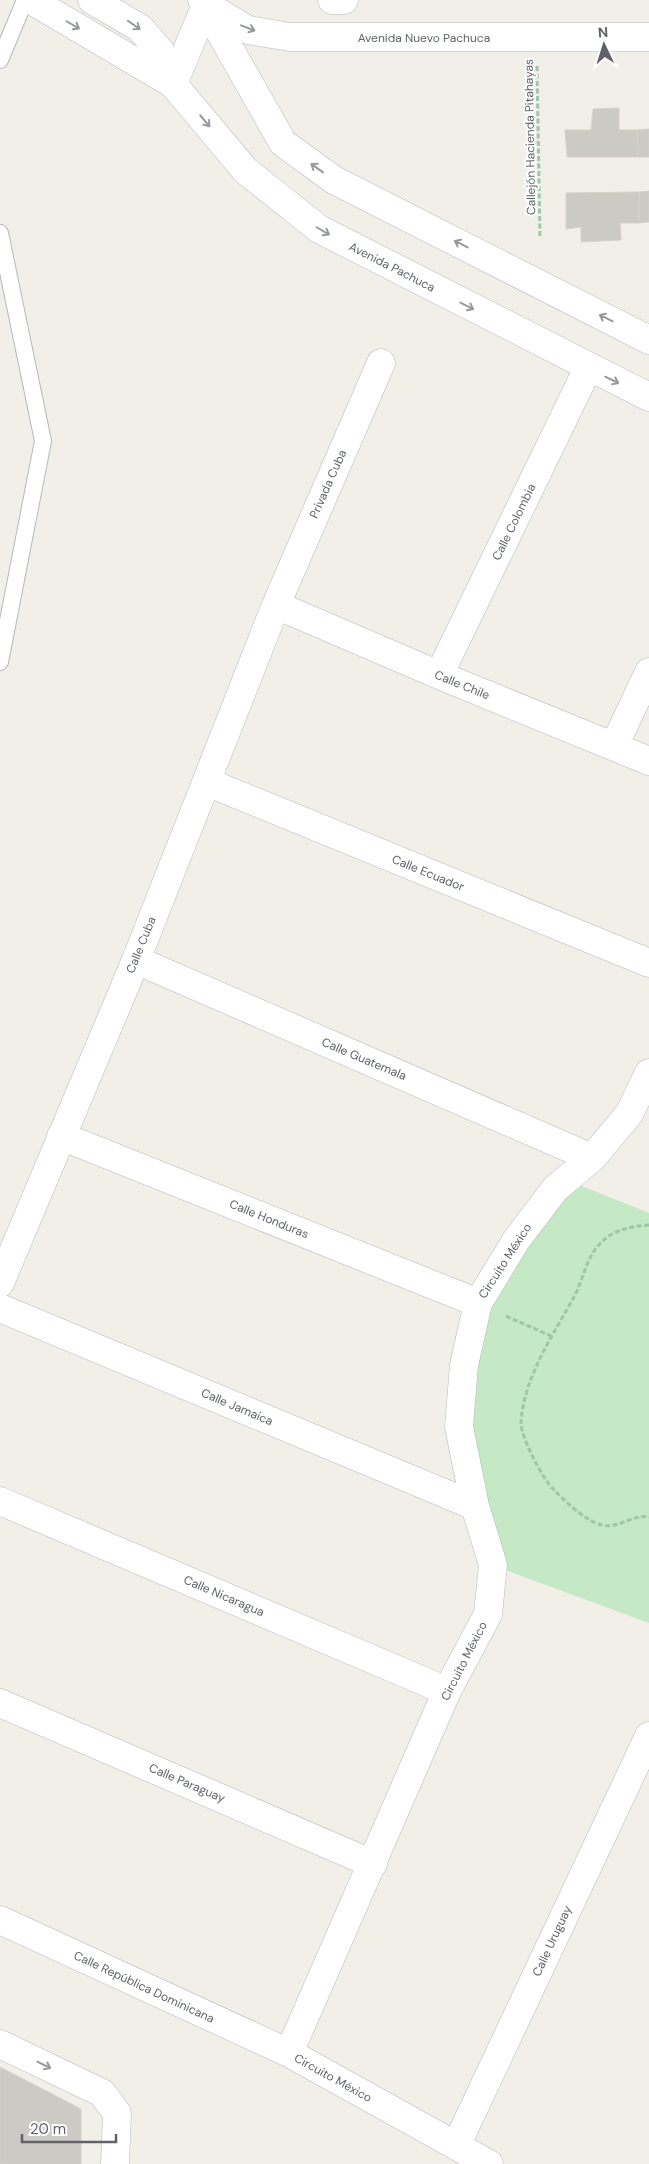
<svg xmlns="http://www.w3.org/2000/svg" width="649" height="2164" font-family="'DM Sans',sans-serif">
	<rect width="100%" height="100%" fill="#f1efe8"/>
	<path fill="#c5e8c5" d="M569,1181L649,1213V1623L497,1567L463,1426L481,1302Z"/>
	<path fill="#cccac5" stroke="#d6d1c6" d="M619,108V130H637L638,157H567L565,130H591L593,109Z
		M649,129V157H638L637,130Z
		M649,191V222L639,223V192Z
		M639,192V223H620L621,240L581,242V227L566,229V193Z
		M0,2067L81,2109V2164H0Z"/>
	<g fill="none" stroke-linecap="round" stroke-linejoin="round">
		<g stroke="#b5b8bc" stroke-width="18">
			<path id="service" d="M0,60L25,0
				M0,233L43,441L0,662"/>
		</g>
		<g stroke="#b5b8bc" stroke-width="29">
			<path id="minor" d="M332,0H344
				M206,5L248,30L290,37H649
				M276,605L439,675L649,761
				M439,675L588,368
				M614,746L649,672
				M207,782L649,963
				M136,960L592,1158
				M61,1136L478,1303
				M0,1283L136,960L276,605L381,363
				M0,1308L475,1506
				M0,1501L447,1691
				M0,1703L373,1864
				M0,1920L289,2053L489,2164
				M0,2044L102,2093L117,2113L115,2164
				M289,2053L447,1691L488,1614L493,1565L475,1506L459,1427L464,1365L478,1303L517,1239L555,1189L592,1158L629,1114L649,1073
				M456,2146L649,1736"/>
		</g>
		<g stroke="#b6babf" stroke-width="29">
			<path id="secondary" d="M31,0L173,84
				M92,0L140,28L160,51L173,84L246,171L319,229L649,397
				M202,0L283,143L334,180L649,340
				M173,84L206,5"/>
		</g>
		<path stroke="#9cc7a9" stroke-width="3" stroke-dasharray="5 2.5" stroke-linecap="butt" d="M537,66L540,237
			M649,1225C636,1226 621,1228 609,1236C586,1252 586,1274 574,1297C553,1335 524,1377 521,1422C520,1436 543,1479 553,1489C565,1501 585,1521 602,1525C619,1529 632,1514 649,1517
			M506,1316L551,1336"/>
		<use href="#service" stroke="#fff" stroke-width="16"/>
		<use href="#minor" stroke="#fff" stroke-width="28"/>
		<use href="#secondary" stroke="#fff" stroke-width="28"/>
	</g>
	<defs><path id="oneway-shaft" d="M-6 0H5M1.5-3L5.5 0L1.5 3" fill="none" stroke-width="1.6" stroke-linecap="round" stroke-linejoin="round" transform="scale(1.25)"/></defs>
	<g stroke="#979a9d">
		<use href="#oneway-shaft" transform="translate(73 25) rotate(30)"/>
		<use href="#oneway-shaft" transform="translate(134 25) rotate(35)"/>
		<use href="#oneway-shaft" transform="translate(248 28) rotate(21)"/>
		<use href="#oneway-shaft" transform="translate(205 121) rotate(50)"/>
		<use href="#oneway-shaft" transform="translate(317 168) rotate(-144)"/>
		<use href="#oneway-shaft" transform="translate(323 231) rotate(30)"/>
		<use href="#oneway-shaft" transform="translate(461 244) rotate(-153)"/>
		<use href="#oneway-shaft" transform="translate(467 306) rotate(27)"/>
		<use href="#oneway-shaft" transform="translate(606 318) rotate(-153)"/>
		<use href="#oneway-shaft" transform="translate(612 380) rotate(26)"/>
		<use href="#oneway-shaft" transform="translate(44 2065) rotate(26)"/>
	</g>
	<g text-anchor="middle" stroke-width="4" stroke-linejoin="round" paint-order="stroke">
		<g font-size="12" fill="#5f6368" stroke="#fff">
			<text x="424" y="42">Avenida Nuevo Pachuca</text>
			<text transform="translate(530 137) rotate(-91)" y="4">Callejón Hacienda Pitahayas</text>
			<text transform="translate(392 267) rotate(27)" y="4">Avenida Pachuca</text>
			<text transform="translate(328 484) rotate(-66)" y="4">Privada Cuba</text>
			<text transform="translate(514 522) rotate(-64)" y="4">Calle Colombia</text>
			<text transform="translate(462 685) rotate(22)" y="4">Calle Chile</text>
			<text transform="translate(428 873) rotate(22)" y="4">Calle Ecuador</text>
			<text transform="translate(141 945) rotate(-68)" y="4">Calle Cuba</text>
			<text transform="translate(364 1059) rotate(23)" y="4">Calle Guatemala</text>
			<text transform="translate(269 1219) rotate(22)" y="4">Calle Honduras</text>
			<text transform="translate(505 1261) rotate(-57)" y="4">Circuito México</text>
			<text transform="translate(237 1407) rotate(23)" y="4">Calle Jamaica</text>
			<text transform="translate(224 1596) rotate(23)" y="4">Calle Nicaragua</text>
			<text transform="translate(464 1661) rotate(-63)" y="4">Circuito México</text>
			<text transform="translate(187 1783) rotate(23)" y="4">Calle Paraguay</text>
			<text transform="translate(552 1941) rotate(-65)" y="4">Calle Uruguay</text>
			<text transform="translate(144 1987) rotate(25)" y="4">Calle República Dominicana</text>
			<text transform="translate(333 2078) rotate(29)" y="4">Circuito México</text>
		</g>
	</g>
	<g transform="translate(604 45) rotate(356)" stroke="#ffffff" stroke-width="4" paint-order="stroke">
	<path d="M0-4L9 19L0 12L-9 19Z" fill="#5f6368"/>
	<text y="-8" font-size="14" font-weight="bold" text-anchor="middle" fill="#5f6368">N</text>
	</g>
	<path d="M22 2134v8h94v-8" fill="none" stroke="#5f6368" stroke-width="2.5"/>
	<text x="30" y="2134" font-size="15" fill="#5f6368" stroke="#ffffff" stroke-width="4" paint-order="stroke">20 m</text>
</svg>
